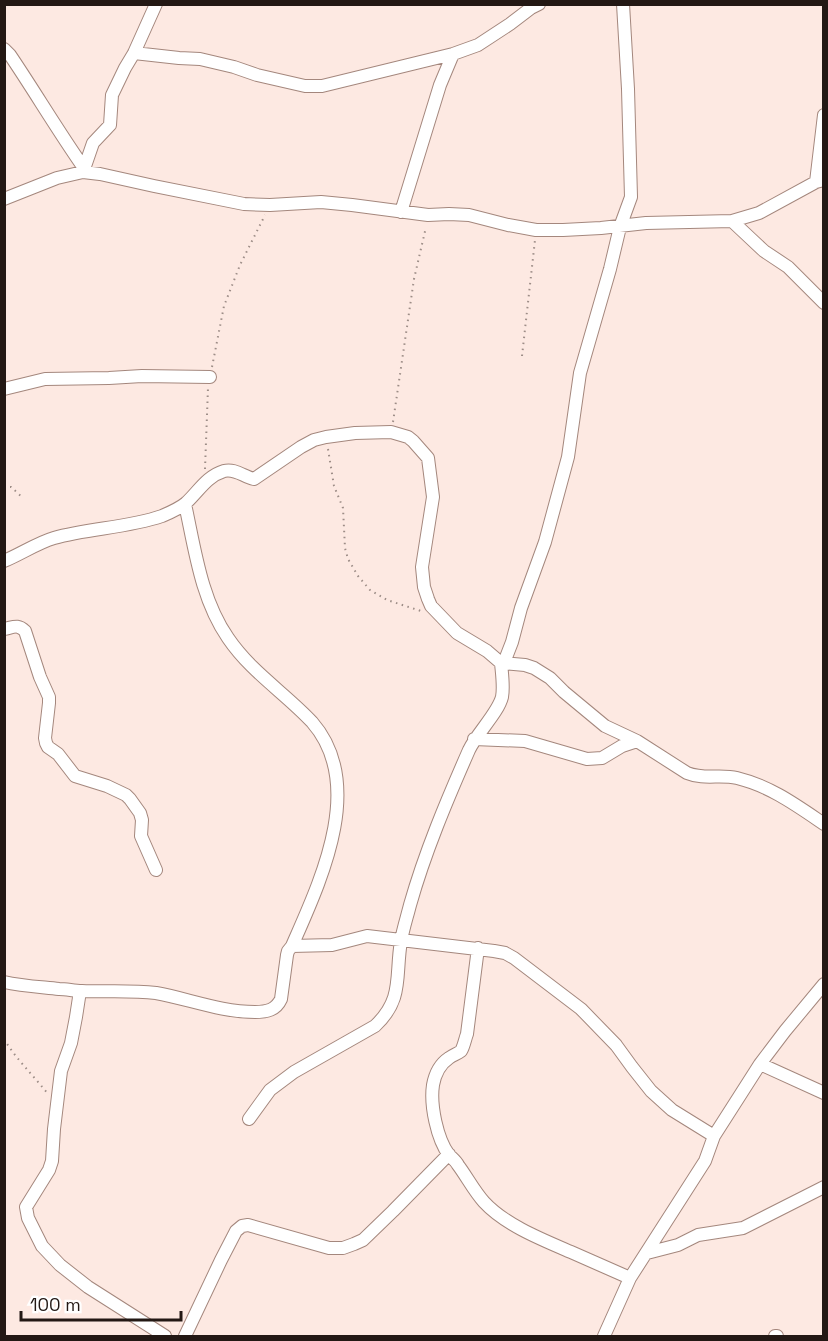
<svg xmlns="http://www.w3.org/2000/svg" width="828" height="1341" font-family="'Space Grotesk',sans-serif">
	<rect width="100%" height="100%" fill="#fde9e2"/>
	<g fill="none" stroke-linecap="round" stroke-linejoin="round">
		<g stroke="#a4877d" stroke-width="14">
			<path id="minor" d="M4,49L10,55C35,92 58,131 84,168
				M134,53L179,58L200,59L234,67L257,75L305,86H322L453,54L478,45L510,24L531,8L539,4
				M83,172L93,143L110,125L112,95L125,68L134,53L156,4
				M816,182L824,115
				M4,199L57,178L83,172L100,174L154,186L244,204L270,205L321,202L352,205L428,215L449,214L469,215L508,225L536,230H563L601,228L646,223L732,221L759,213L816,182L824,180
				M401,212L440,85L453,54
				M732,221L764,251L788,267L824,303
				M4,389L45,379L109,378L142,376L210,377
				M185,504C195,550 201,599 228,638C251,672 285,693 312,722C367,785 320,882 292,946
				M4,561C21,554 37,543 54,538C89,528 127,528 162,516C169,513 180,508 186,503C198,492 207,476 224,471C235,468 244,477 254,479L301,447L314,440L326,437L355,433L391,432L408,437L413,441L428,458L433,497L422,567L424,587L428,599L431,606L457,633L487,651L501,663L505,660L512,642L521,608L545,542L568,457L580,373L610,269L620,227L631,197L628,89L623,4
				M4,629C14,627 18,624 25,631L40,677L49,697V703L45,738L46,743L48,747L58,754L75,776L107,786L126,795L130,799L140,813L142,820L141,836L156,870
				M474,739L525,741L587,759L602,758L622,746L637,741
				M478,948L467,1034C465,1039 464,1046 461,1051C457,1054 453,1055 449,1058C440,1064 435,1074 433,1085C430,1105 437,1139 449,1155C452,1158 456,1161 458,1165C467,1177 474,1191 484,1202C505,1225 543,1240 571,1252C591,1261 610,1269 630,1278
				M4,982C22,986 41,987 59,989C67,989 74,991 82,991C107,992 131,990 156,993C189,999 221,1012 255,1012C267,1012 276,1010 281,999L287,955L288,951L292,946L332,945L367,936L494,951L505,953L514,958L581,1009L616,1045L632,1067L651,1091L672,1110L714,1136
				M80,991L76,1017L71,1043L61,1071L54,1129L52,1161L49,1170L26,1207L28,1218L42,1246L60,1265L88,1287L165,1336
				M760,1064L824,1093
				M249,1119L270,1090L294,1072L375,1026C404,999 395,976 401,941C403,929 407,917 410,905C425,852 447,800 469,750C477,733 498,713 502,697C504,687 502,674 501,663L525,665L534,668L550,678L564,692L605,726L637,741L687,773C704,780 720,774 737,778C770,786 796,805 824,824
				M647,1253L678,1245L698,1235L743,1228L824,1187
				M185,1336L221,1260L236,1231L242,1226L248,1225L329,1248H343L354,1244L363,1240L393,1211L449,1154
				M604,1336L630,1278L705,1161L714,1136L760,1064L785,1031L824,984
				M775,1336H777"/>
		</g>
		<path stroke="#9d8d87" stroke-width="2" stroke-dasharray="1.5 4.5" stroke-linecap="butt" d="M522,356L535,240
			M212,367L224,306L240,265L265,215
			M393,422L414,279L426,227
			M328,449L334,486L343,508L345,548L348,559L358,576L370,590L387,600L421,611
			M205,469L208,388
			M4,487H11L22,497
			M4,1039C16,1059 33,1075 48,1094"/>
		<use href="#minor" stroke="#fff" stroke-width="12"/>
	</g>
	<rect width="828" height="1341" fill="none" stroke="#231814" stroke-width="12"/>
	<path d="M21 1311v9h160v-9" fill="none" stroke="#231814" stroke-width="3"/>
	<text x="30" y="1311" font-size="18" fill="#231814" stroke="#ffffff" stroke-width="4.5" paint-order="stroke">100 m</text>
</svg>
